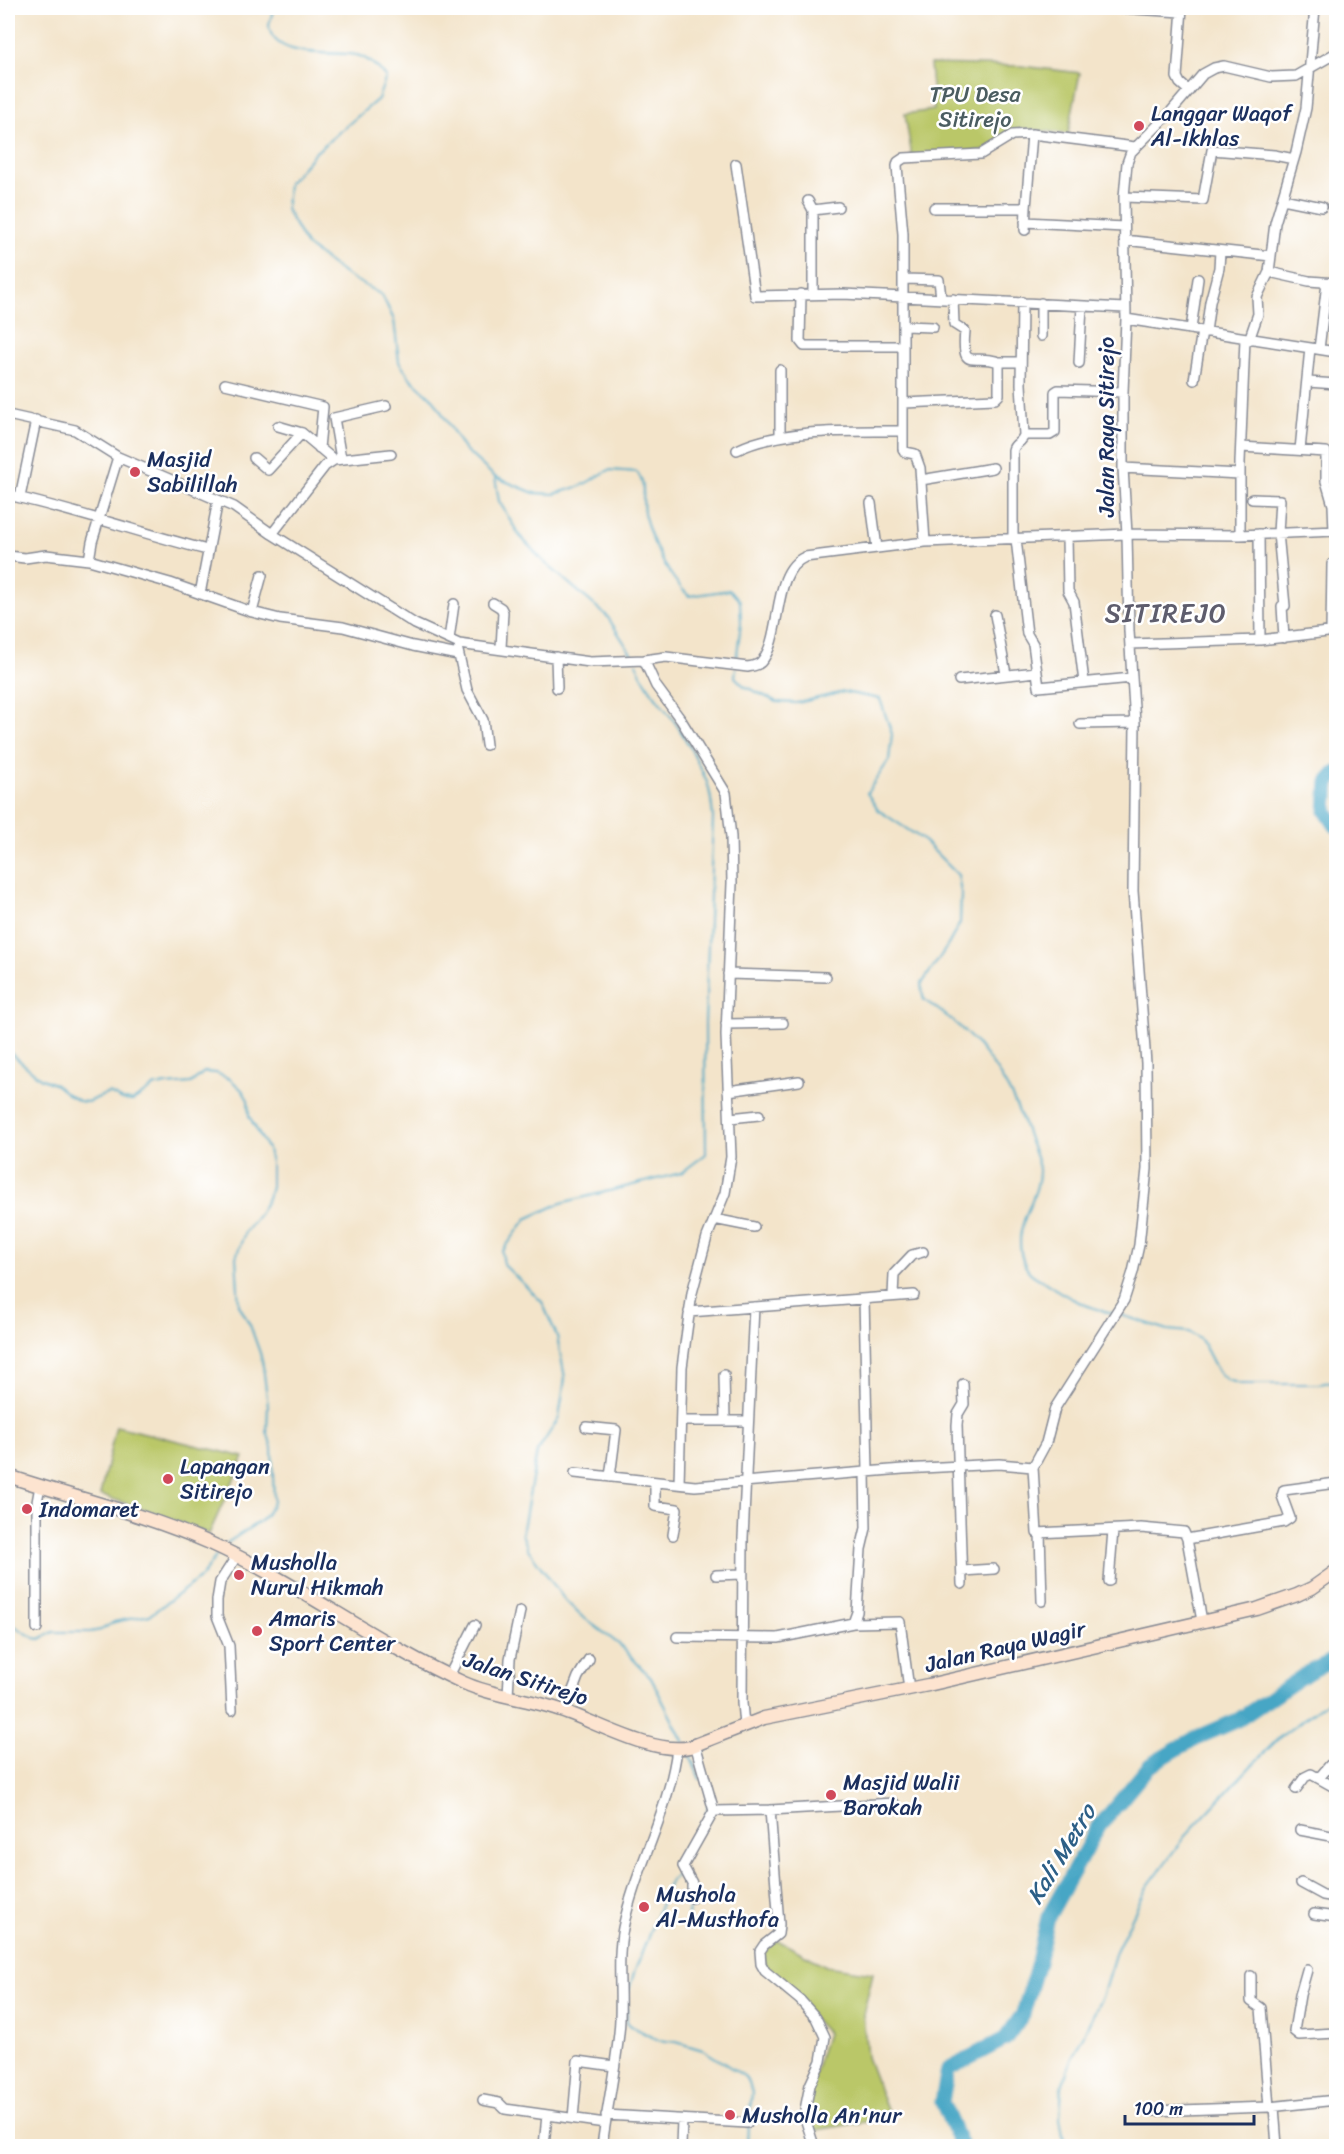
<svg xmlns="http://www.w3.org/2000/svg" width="1344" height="2154" font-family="Sriracha,sans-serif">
	<rect width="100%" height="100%" fill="#fff"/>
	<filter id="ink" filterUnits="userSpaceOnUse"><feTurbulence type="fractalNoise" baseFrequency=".0167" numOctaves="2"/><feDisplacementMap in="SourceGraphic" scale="12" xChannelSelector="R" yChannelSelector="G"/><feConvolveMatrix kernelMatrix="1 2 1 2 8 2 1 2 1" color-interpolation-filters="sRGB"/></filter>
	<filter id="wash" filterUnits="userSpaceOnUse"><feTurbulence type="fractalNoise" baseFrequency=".008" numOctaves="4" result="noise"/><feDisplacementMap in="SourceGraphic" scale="24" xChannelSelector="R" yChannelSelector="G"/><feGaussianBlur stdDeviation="1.35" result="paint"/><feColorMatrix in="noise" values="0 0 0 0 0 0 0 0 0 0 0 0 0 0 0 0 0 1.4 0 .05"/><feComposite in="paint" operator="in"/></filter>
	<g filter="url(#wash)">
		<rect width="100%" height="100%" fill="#f3e4ca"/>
		<path fill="#bac768" stroke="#6a7b63" stroke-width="1.5" d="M930,64L1021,66L1080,73L1068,134L1019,128L985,150L912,157L905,114L934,110Z
			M116,1426L244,1457L209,1534L156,1513L100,1495Z
			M779,1941L826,1966L873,1973L863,2015L867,2057L890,2118L811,2131C801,2104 819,2060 827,2033L766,1968L763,1953L773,1942Z"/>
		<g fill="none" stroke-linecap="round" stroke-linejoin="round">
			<path stroke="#46a6c5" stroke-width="2" d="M274,8C273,13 269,21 269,26C273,60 333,51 356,55C367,57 380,69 386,77L378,99L316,152L288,184L286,209L306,245L346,275L382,295L394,320L399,362L411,379L434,400L463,448L495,477L534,493L554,494L581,486L609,470L637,472C648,487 640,501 645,517C653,546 668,576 689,596L730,590L740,601L741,623L736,662
				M495,477L499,501L519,535L544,562L607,616L634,658
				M636,663C645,686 660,702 674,721C684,735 700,766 707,782C711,793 712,806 713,818L705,1023L706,1154L681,1173L561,1203L526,1219L502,1252L504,1265L542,1302L557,1336L565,1378L559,1418L537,1452L522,1534L528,1549L564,1599L579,1614L620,1645L651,1678L684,1743
				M736,668L735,677L744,686L777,702L797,703L844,692L880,699L892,734L889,760L867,793L878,810L922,839L958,875L961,893L960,923L948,945L921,985L924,1000C977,1033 1010,1079 1029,1139C1032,1148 1038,1160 1039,1169C1040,1191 1025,1210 1021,1231C1019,1243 1020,1260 1028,1270C1031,1275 1038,1278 1043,1281C1065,1296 1086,1308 1113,1313
				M8,1051L40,1078L56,1085L68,1095L79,1101L87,1102L109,1093L123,1100L133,1101L155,1086L191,1083L204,1072L216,1073L230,1079L242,1090L248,1100L249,1116L268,1150L271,1162V1187L268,1198L260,1213L245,1232L236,1257L239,1305L250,1325L260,1353L263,1366L268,1406L267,1431L272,1448L274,1501L266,1515L260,1521L227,1543
				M1118,1314L1168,1330L1189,1332L1202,1341L1218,1372L1227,1380L1241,1384H1319L1336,1381
				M8,1622L34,1638L40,1639L53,1632H90L101,1630L114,1622L150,1615L201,1577L217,1555
				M688,1751L700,1779
				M706,1817L708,1804
				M680,1866V1873L671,1880L665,1893L634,1973L627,1996V2022L631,2026L657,2040L676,2042L703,2050L744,2076L749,2082L752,2093L749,2120
				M688,1919L689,1899
				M747,2146L748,2125
				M1065,2146L1060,2119L1062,2086L1072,2058L1102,1997L1116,1951L1147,1887L1185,1836L1253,1764L1280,1737L1336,1695"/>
			<path stroke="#46a6c5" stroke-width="15" d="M1336,773L1328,782L1326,811L1336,826
				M961,2146L942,2102L948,2069L1005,2039L1023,2014L1038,1962L1048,1917L1097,1829L1150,1765L1194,1739L1238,1720L1309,1672L1336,1659"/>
		</g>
	</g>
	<g filter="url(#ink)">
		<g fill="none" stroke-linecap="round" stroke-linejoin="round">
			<g stroke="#878a94" stroke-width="12">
				<path id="street" d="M1119,8L1181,12
					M1182,8L1177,77L1180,83L1189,91
					M736,164L755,296L843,294L1125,308
					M1124,197L1203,200L1212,150L1274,155L1294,159
					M1283,199L1322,207
					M808,201L813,210V294
					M934,208H1026L1025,230
					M1026,208L1032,134
					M813,210L838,207
					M1025,222L1124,227
					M1124,240L1271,256
					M1269,272L1309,281L1336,283
					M904,279L939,280L941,298
					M801,294L800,341L804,346H903
					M953,299L954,324L965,331C961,373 973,353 999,362
					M1126,319L1336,352
					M904,326L933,327
					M1191,329L1198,279
					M1206,332L1210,302L1219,268L1220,251
					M1041,336V303
					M1249,340L1258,314L1257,297L1269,272L1275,223L1296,152L1306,108L1315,8
					M1319,349L1327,283
					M1079,363L1082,306
					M780,370V437
					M1194,380L1202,331
					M1308,382L1336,384
					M225,384L323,407L319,448
					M904,403L995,399L999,395V362H1021
					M8,415L75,430L118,457L234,507L272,534L415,624L459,644L590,662L644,660L666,657L748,667C752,666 757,666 761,662C783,638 771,571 805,557L925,542L1127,534L1123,468V392L1126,319L1124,197L1127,163L1131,152L1169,114L1203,74L1214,68L1224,66L1271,77L1296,76L1336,53
					M278,426L302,433
					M1024,435H1050L1055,432V392L1058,390L1123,392
					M1241,447L1326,452V481L1333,505L1334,531
					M737,450C781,428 854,431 903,431
					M1300,450L1310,348
					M254,458L268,470L302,433L334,460
					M341,459L334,418L386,406
					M1123,468L1240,474
					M921,480L993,468
					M8,495C75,510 140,533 207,550
					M20,497L36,420
					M1252,499L1280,500L1278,533
					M871,503L877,548
					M1278,533L1285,606H1282L1284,638
					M272,534L325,466L334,460L391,454
					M1259,534L1260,640
					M1240,535V462L1245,339
					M1067,537L1068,591L1074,602L1084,682
					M1013,539V450C1014,443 1022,443 1024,435L1021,384L1022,302
					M1016,539L1027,634L1033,644L1039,687L1132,678
					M925,542L920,468L915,454L905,452L903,449V234L897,166L898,162L904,158L981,154L1012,135L1032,134L1135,147
					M8,556L25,558L46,555L89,560L170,583L252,612L280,619L343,627L413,646L458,655
					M89,560L92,542L118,457
					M200,594L218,500
					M493,603L501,608L503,612L501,648
					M252,612L262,575
					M995,615L1006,674
					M1331,631L1332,564H1336
					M449,639L454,604
					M1130,644L1260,640L1336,631
					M458,651L467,690L483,720L486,745
					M556,657L557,688
					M644,660L656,686L681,720L726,793L731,837L732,883L726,1035L731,1157L725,1193L707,1237L692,1293L682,1367L679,1484
					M959,680L1037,672
					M1080,724L1135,723
					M728,974L826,977
					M726,1024L783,1023
					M728,1091L799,1081
					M730,1118L759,1115
					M714,1219L754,1227
					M893,1296L894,1274L912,1255L923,1252
					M864,1299L868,1471
					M689,1312L914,1295
					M724,1375L725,1420
					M681,1421H748
					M586,1427L616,1430L610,1477
					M1033,1467L1046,1443L1055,1408L1124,1300L1133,1272L1139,1245L1147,1169L1146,1063L1133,891L1135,723L1129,631L1127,534L1240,535L1336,531
					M575,1473L695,1486L903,1469L999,1464L1033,1467L1037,1533L1141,1528L1184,1532L1187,1539L1202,1621
					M655,1482V1506L677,1509L673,1535
					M1040,1533L1042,1601
					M1187,1539L1284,1522L1290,1518L1282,1496L1284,1490L1336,1483
					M962,1571L994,1569
					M716,1575L742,1574
					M1109,1581L1113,1530
					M962,1584L957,1425L958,1414L964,1404L963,1384
					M853,1623L900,1622L909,1689
					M37,1628V1502L40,1486
					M677,1637L778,1638L853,1623L857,1612L861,1549L866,1528L865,1472
					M449,1676L475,1625
					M508,1696L510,1659L520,1611
					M232,1710L229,1646L217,1616V1600L220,1582L236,1557
					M565,1711L578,1677L589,1659
					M744,1725L742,1703L743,1538L754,1307
					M1319,1778L1330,1765L1336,1763
					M1296,1789L1305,1777L1311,1774L1336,1788
					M770,1810L779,1924L778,1934L764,1945L760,1951L761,1964L765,1971L800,2000L816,2018L825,2037L821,2061L810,2085L804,2115L814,2146
					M714,1811L770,1810L894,1803
					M1300,1830L1336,1837
					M1301,1883L1323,1895L1336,1897
					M692,1898V1883L683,1866L714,1811L695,1744
					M1314,1914L1336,1917
					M1307,1970L1300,1995L1294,2031L1299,2035L1336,2033
					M1251,1976V2001L1261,2008L1269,2107
					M483,2100L499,2103L505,2109L605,2123
					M1274,2107L1277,2146
					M1151,2111L1269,2107L1336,2100
					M606,2115L747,2123
					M573,2118L578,2061L614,2066
					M544,2146L547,2115
					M602,2146C607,2109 615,2071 619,2033C623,1998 616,1963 623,1928C636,1866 669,1812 677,1749
					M681,2146L682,2120"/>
			</g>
			<g stroke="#878a94" stroke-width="15">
				<path id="secondary" d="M8,1476C75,1498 145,1514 210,1543C298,1583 376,1643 464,1683C497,1698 535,1699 569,1713C601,1725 656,1755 690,1747L764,1718L928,1685L1257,1609L1297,1595L1312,1588L1336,1571"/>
			</g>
			<use href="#street" stroke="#fff" stroke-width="9"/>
			<use href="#secondary" stroke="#fde4d0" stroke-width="12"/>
		</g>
	</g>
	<g fill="#d1495b" stroke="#fff" stroke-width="2">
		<circle cx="1139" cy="126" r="6"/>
		<circle cx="135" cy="472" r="6"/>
		<circle cx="168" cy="1479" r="6"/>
		<circle cx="27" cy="1509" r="6"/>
		<circle cx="239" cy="1575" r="6"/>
		<circle cx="257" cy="1631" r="6"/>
		<circle cx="831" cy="1795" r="6"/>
		<circle cx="644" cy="1907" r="6"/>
		<circle cx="730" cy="2115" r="6"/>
	</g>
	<g text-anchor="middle" stroke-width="5" stroke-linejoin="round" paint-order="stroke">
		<g font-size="22" fill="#4b5d61" stroke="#fff">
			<text x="975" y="102">TPU Desa<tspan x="975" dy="25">Sitirejo</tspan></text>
		</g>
		<g font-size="22" fill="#1b2f5e" stroke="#fff" text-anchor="start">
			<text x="1151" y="121">Langgar Waqof<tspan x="1151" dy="25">Al-Ikhlas</tspan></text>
			<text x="147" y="467">Masjid<tspan x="147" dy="25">Sabilillah</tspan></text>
			<text x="180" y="1474">Lapangan<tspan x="180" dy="25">Sitirejo</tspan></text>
			<text x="39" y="1517">Indomaret</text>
			<text x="251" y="1570">Musholla<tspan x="251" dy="25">Nurul Hikmah</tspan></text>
			<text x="269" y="1626">Amaris<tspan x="269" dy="25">Sport Center</tspan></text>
			<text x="843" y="1790">Masjid Walii<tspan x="843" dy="25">Barokah</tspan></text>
			<text x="656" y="1902">Mushola<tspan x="656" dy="25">Al-Musthofa</tspan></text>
			<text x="742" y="2123">Musholla An'nur</text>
		</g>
		<g font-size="22" fill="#1b2f5e" stroke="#fff">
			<text transform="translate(1106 427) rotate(-90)" y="8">Jalan Raya Sitirejo</text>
			<text transform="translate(1005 1646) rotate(-13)" y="8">Jalan Raya Wagir</text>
			<text transform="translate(526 1678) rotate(18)" y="8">Jalan Sitirejo</text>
		</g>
		<g font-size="24" font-style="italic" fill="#2c5f87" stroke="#fff">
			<text transform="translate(1061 1854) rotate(-59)" y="8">Kali Metro</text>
		</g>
		<g font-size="26" letter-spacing="1.5" fill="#5e5d6d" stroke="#fff">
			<text x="1166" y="622">SITIREJO</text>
		</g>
	</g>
	<rect width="1344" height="2154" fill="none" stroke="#fff" stroke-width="30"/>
	<path d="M1125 2115v9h129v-9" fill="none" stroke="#1b2f5e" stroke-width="3"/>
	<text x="1134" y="2115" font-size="18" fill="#1b2f5e" stroke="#ffffff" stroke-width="4.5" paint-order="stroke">100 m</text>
</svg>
